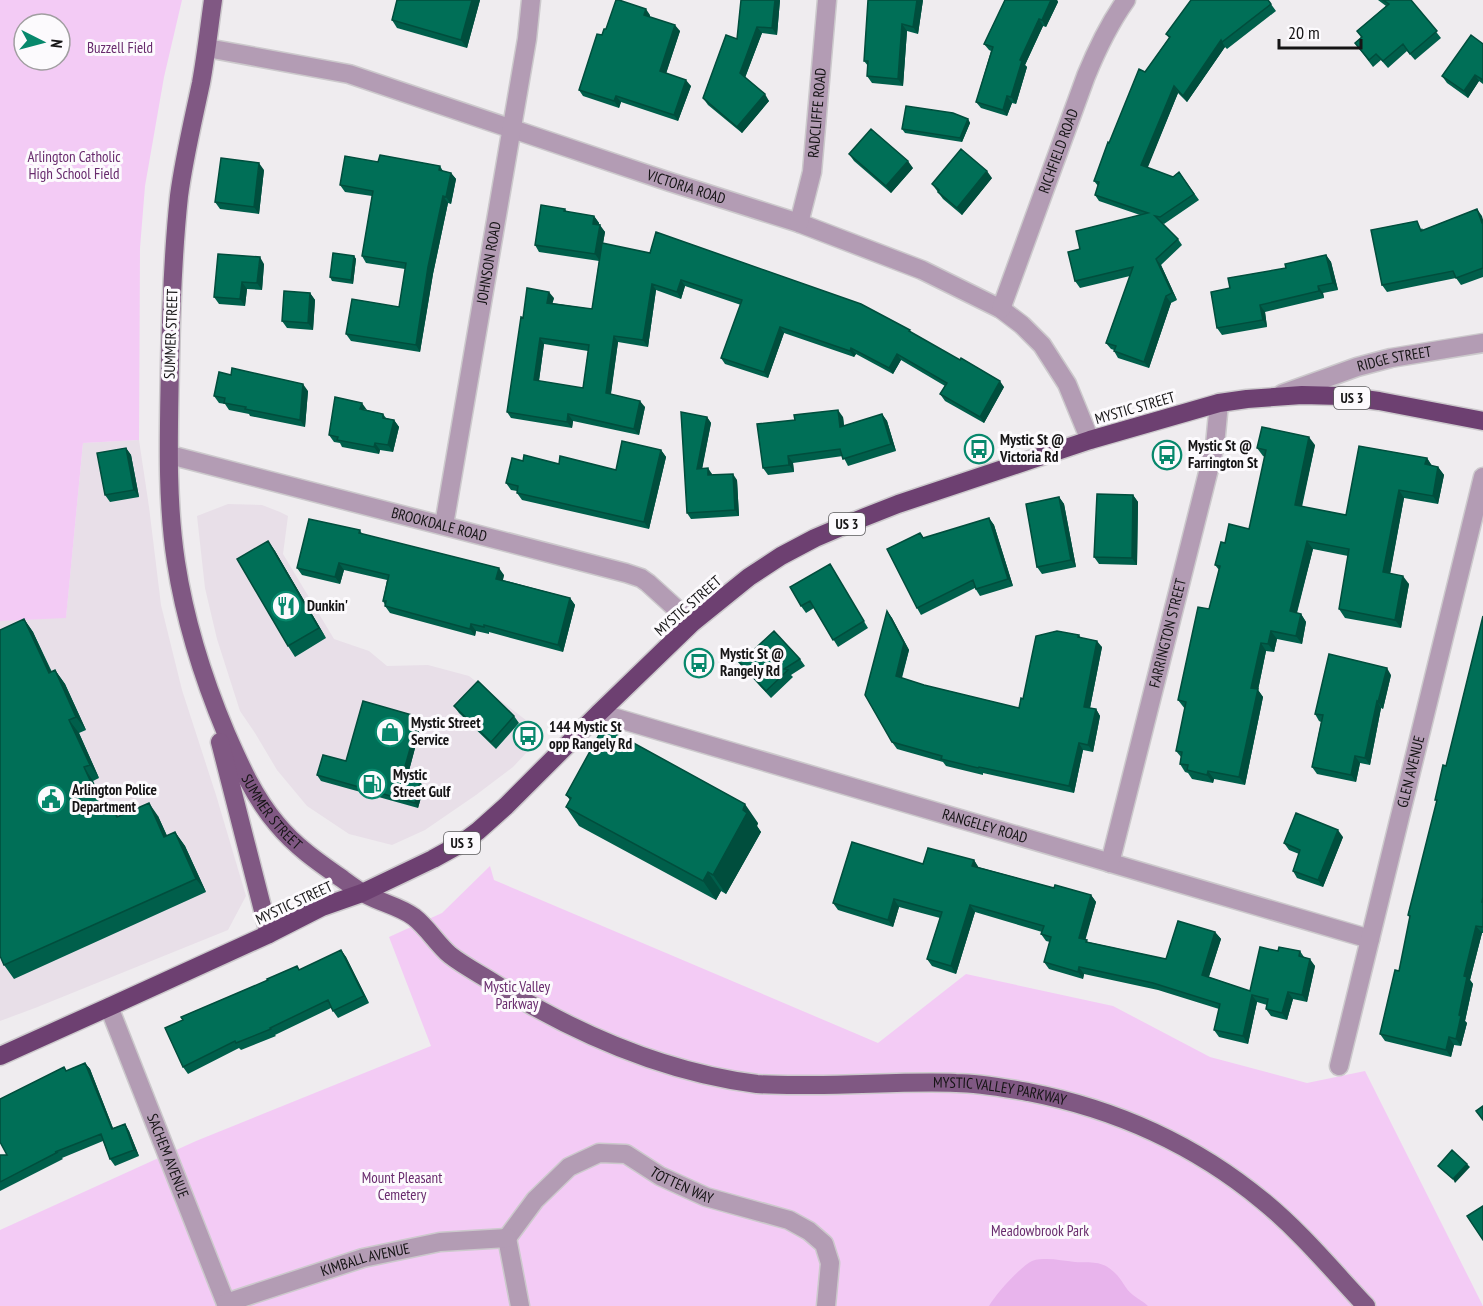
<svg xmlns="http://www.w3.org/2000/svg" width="1483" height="1306" font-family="'PT Sans Narrow',sans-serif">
	<rect width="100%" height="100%" fill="#efecef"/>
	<path fill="#e8dfe8" d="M139,440L149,507L161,605L182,690L216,795L246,896L228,930L35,1008L0,1021V621L66,617L83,443Z
		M228,504L262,505L280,512L288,516L283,554L334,639L369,651L387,666L428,665L469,676L544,734L513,767L476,795L425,830L392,845L349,834L307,806L277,770L255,733L240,711L217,639L205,588L197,516Z"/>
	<path fill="#f3cbf5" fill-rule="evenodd" d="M0,0H182L164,77L145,186L140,248L139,440L83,443L66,618L0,621ZM24,24H60V60H24Z
		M490,866L494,880L878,1043L966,974L1113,1006L1210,1057L1307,1083L1365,1071L1483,1306H0V1230L196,1141L431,1046L389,937L442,913Z"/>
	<path fill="#e8b4ec" d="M1047,1259C1056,1259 1065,1261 1075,1262C1092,1263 1102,1260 1115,1273C1122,1279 1125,1289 1133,1295C1138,1299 1143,1301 1148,1306H989C996,1294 1020,1267 1032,1261C1037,1259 1042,1259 1047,1259Z"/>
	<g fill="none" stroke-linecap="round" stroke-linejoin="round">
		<g stroke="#ccc9cc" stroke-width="21">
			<g id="minor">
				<path id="s1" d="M207,48L349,74L670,182L799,223L922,270L1001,309L1022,325L1042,345L1067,384L1090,440"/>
				<path id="s2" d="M799,223L812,172L827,0"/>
				<path id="s3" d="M1001,309L1086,76C1097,49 1109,24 1126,0"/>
				<path id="s4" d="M1282,394L1357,367L1391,358L1483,343"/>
				<path id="s5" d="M170,455L626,573L641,578L648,583L692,623"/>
				<path id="s6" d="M444,525L527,39L531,0"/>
				<path id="s7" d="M599,713L1370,939"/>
				<path id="s8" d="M1110,863L1215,445L1219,403"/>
				<path id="s9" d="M109,1007L227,1306"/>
				<path id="s10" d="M1339,1066L1483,477"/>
				<path id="s11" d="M507,1238L535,1200L569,1167L599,1153L626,1154L660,1176L706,1197L789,1220L809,1231L824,1244L830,1263L826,1306"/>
				<path d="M507,1238L520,1306"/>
				<path id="s12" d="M226,1303L363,1258L440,1242L507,1238"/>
			</g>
		</g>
		<g stroke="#ccc9cc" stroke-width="21">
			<g id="major">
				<path id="s13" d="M213,0C209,28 206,56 201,83C193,121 184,158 179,196C173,252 171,308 170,363C169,429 166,497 176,562C185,621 203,678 226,733C240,765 254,797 277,824C295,846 318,862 341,878C349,884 358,891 367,895C382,903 401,907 414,917C428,928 437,944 450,955C464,966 480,974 494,983C574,1033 663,1072 757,1084C770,1085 785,1085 799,1085C851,1086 903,1081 956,1083C980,1083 1004,1088 1028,1092C1116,1109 1194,1144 1263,1201C1301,1232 1333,1271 1366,1306"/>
				<path d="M220,742L269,934"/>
			</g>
		</g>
		<g stroke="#ccc9cc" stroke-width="21">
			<path id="highway" d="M0,1056L109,1007L269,934L322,907L362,893L433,859L462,843L478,831L506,806L599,713L692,623L749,577L781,556L815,538L855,521L898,504L1090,440L1219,403L1247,399L1302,395L1341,396L1379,401L1483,421"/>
		</g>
		<use href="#minor" stroke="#b39cb4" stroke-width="18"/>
		<use href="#major" stroke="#805883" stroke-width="18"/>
		<use href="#highway" stroke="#6d4071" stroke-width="18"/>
	</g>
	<path fill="#005f4b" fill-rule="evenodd" d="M397,0H480L467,48L397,28L392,20Z
		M780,0L777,35L762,33L745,78L769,101L742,133L708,105L703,98L737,39Z
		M923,0L918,34L907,31L903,86L872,83L867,76L868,66L864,61Z
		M1005,0H1057L1058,2L1046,27L1043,26L1025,65L1027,67L1016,104L1012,103L1007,116L981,108L976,102L991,51L989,50L984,44Z
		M1268,0L1276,11L1227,49L1225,47L1187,102L1178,93L1147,168L1173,177L1179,172L1199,200L1164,224L1162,223L1178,239L1182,245L1161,265L1177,300L1171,303L1149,368L1118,358L1114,351V350L1111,349L1106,343L1130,276L1080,288L1075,281L1080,249L1140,215L1099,201L1095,195L1098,186L1094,181L1109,143L1145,72L1169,38L1166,34Z
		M1378,0H1411L1441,38L1415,60L1407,51L1388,68L1381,60L1373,67L1355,43L1361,37L1357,31L1386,6Z
		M650,15V17L680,31L666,73L691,86L678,121L621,102L619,108L583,96L579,90L606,29Z
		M1483,44V84L1479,81L1468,98L1447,83L1442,76Z
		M968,119L970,123L962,142L905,133L902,129Z
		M849,154L913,168L891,193L854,161Z
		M378,162L440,166L443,171L451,173L456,179L451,204L448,203L433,274L420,352L351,341L346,334L399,307L405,269L366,263L362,256L372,196L345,192L340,185Z
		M264,170L259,214L220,209L215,202Z
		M992,178L962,215L943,199L932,184Z
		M565,209L567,212L594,216L599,223V225L605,232L603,243L912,333L1004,387L984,423L945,401L940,394L945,386L901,360L893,374L856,354L854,357L784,333L768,378L725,364L721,358L741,305L685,286L681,299L656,290L648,347L618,342L611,394L645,407L639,435L573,421L572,428L511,418L507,412L523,318L554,298L552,303L592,309L599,261L539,252L535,245ZM544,344L588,351L583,388L539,381Z
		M1477,209L1483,220V277L1461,285L1456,278L1387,292L1382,285L1422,228L1423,230Z
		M1326,255L1331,262L1338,290L1323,293L1324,298L1265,312L1267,327L1222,335L1217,328L1230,288L1286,268Z
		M354,256L356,259L353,284L332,281L330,277Z
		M264,264L262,290L247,289L245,306L219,304L214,297Z
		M310,293L315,300L313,330L287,328L282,321Z
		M308,391L305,427L250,416L249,414L229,410L225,404L219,403L214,396Z
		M367,410L383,414L386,418L394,420L399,427L393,452L380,450L379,454L342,447L340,443L334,442L329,435Z
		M882,414L887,421L896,451L848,466L843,456L793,463L794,472L768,475L763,468L843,417L844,426Z
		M707,417L711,423L702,468L712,474V475L737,480L739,516L691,519L687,513Z
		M1315,445L1302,507L1346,515L1427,458L1432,466L1438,467L1444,475L1438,504L1404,498L1390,573L1409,584L1401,628L1345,618L1339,609L1348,556L1313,549L1297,613L1301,614L1306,622L1302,644L1277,639L1274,652L1266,651L1258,690L1263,697L1245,785L1214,779L1213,783L1192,779L1188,773L1185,772L1180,764L1181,757L1176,751L1185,709L1178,700L1209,609L1219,570L1215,565L1225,543L1249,529L1265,457L1263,456L1257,448Z
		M126,448L131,455L139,497L110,502L105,495Z
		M661,450L666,457L649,529L522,500L517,493V491L511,490L506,483L523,461L616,470Z
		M1133,495L1138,502L1137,565L1099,564L1094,557Z
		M1059,497L1064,504L1076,567L1042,574L1037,567Z
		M989,518L994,525L1013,586L980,596L975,588L921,615L917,608L920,533L924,538Z
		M360,530L362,534L504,575L503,580L570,598L575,605L563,652L489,632V634L476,631L475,636L390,613L385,606V605L383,601L387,580L344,570L340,584L302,575L297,568Z
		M268,541L275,551L326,638L295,657L288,646Z
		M834,571L868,628L838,647L814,608L806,613L801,606Z
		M887,611L892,618L909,650L902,678L924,685L1019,708L1023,699L1079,635L1081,638L1102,647L1090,708L1096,709L1100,716L1093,752L1083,750L1074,793L983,773V775L946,766L943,762L897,749L892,742Z
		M1483,616V933H1482L1470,980L1473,984L1465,1021L1467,1023L1461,1046L1454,1045L1451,1057L1385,1041L1380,1034L1399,971L1410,918L1408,915L1437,801L1435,800L1446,766Z
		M24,619L33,632L52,672L55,670L65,684L86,730L79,733L99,778L93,781L106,810L119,816H158L167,836L175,832L185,846L206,892L14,979L4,965Z
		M732,654L745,658L800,659L805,666L791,675L793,677L771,698L737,661Z
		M1391,675L1383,709L1381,708L1370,765L1360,763L1356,782L1317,774L1312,767L1321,722L1319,721L1315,714Z
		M454,706L514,716L519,723L496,749L459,713Z
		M419,717L422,722L407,778L420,782L424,787L418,808L321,781L317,775L346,761Z
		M566,795L758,823L757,826L761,832L726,894L721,891L716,900L579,826L566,807L570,800Z
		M1343,837L1323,887L1297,878L1293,871L1299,854L1289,850L1284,843Z
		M974,860L978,867L1054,888L1091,895L1096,902L1085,939L1088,942L1166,959L1215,932L1221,939L1209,977L1250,991L1278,951H1300L1304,957L1315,966L1307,1002L1293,999L1287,1020L1271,1016L1266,1009L1267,1005L1257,1002L1248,1044L1219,1037L1214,1030L1219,1009L1158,990L1084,974L1083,979L1049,969L1044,962L1050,942L1046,941L1041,934L1042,932L975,912L956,974L932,966L927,959L940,918L899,907L893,927L838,910L833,903L923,864Z
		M341,950L346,957L369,1003L338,1018L331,1008L275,1035L276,1036L241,1050L239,1048L188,1074L183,1067L268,980L297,966L300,970Z
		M85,1063L90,1069L113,1128L125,1124L129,1131L139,1156L115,1166L110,1159L103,1141L62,1158L63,1159L0,1191V1155H7L64,1067L67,1071Z"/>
	<path fill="#004e3d" d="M472,0H480L467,48L461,40Z
		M775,0H780L777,35L772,28Z
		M917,0H923L918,34L913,27Z
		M1051,0H1057L1058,2L1046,27L1042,20Z
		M646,9L650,15L649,21L644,15Z
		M1039,19L1043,26L1025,65L1027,67L1016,104L1011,97L1020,60Z
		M902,24L907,31L903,86L898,79Z
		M675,25L680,31L665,77L660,71Z
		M757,27L762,33L744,80L740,73Z
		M1221,40L1225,47L1187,102L1183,96Z
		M1475,75L1479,81L1468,98L1464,91Z
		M686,80L691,86L678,121L674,115Z
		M1174,86L1178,93L1146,172L1141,165Z
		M765,94L769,101L742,133L737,127Z
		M616,96L621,102L619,108L614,101Z
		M1007,96L1012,103L1007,116L1003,110Z
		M968,119L970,123L962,142L960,138Z
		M908,161L913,168L891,193L886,186Z
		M259,163L264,170L259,214L254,207Z
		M987,171L992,178L962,215L957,208Z
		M451,173L456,179L451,204L446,197Z
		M443,196L448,203L433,274L420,352L416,345L428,267Z
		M1477,209L1482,216L1483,220V225Z
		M594,216L599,223L598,231L593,224Z
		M600,225L605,232L600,261L595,254Z
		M1326,255L1331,262L1338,290L1333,283Z
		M354,256L356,259L353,284L351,280Z
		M260,257L264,264L262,290L257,283Z
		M1156,259L1161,265L1177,300L1172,293Z
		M681,280L685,286L681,299L677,292Z
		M242,282L247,289L245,306L240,299Z
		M652,284L656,290L648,347L643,340Z
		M1318,286L1323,293L1324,298L1319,291Z
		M549,292L554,298L551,309L547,303Z
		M310,293L315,300L313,330L308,323Z
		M1166,296L1171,303L1149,368L1144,362Z
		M1260,305L1265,312L1267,327L1263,320Z
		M780,327L784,333L768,378L764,372Z
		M614,336L618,342L610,399L606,393Z
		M540,338L544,344L538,387L534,380Z
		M851,348L856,354L854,357L850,351Z
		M897,354L901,360L893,374L889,368Z
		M1000,381L1004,387L984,423L980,417Z
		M303,384L308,391L305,427L300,420Z
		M640,401L645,407L639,435L634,429Z
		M362,403L367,410L360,409Z
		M838,410L843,417L845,434L840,427Z
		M568,414L573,421L572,428L567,422Z
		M882,414L887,421L896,451L891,444Z
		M707,417L711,423L701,475L697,469Z
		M394,420L399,427L393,452L388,445Z
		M1309,437L1315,445L1300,513L1295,505Z
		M375,443L380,450L379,454L374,447Z
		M126,448L131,455L139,497L134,490Z
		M661,450L666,457L649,529L644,522Z
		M788,456L793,463L794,472L789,465Z
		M1427,458L1432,466L1425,464Z
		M1438,467L1444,475L1438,504L1433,496Z
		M708,468L712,474V482L708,475Z
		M733,474L737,480L739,516L735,510Z
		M1399,490L1404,498L1389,580L1383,572Z
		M1133,495L1138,502L1137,565L1132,558Z
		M1059,497L1064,504L1076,567L1071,560Z
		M989,518L994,525L1013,586L1008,579Z
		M268,541L275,551L326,638L319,628Z
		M1307,541L1313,549L1295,619L1290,611Z
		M339,563L344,570L340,584L335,577Z
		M499,568L504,575L501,586L496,579Z
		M1403,576L1409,584L1401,628L1395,620Z
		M570,598L575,605L563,652L558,645Z
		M887,611L892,618L909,650L900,683L896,676Z
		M1301,614L1306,622L1302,644L1296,636Z
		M24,619L33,632L58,687L49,673Z
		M471,624L476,631L475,636L470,629Z
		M1271,631L1277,639L1274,652L1268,644Z
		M1097,641L1102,647L1089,713L1084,707Z
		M1261,643L1266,651L1258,690L1263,697L1245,785L1239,777L1251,688Z
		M1387,668L1391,675L1383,709L1378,702Z
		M55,670L65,684L86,730L76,717Z
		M1377,701L1381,708L1370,765L1365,758Z
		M1096,709L1100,716L1093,752L1088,745Z
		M419,717L422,722L406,782L402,777Z
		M69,720L79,733L99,778L90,765Z
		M1079,743L1083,750L1074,793L1069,786Z
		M1355,756L1360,763L1356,782L1351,775Z
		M84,767L93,781L113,824L104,811Z
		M1208,771L1214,779L1213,783L1207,775Z
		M420,782L424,787L418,808L415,803Z
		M149,803L158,816L174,851L164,837Z
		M745,804L758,823L757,826L761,832L726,894L713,875Z
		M1338,830L1343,837L1323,887L1318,880Z
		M175,832L185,846L206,892L196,879Z
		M974,860L979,868L972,866Z
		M708,872L721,891L716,900L703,881Z
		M1091,895L1096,902L1084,945L1079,938Z
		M894,899L899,907L893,927L888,920Z
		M970,905L975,912L956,974L951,966Z
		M1476,926L1482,933L1470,980L1473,984L1465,1021L1467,1023L1461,1046L1456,1039L1464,976Z
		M1215,932L1221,939L1207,982L1202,975Z
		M341,950L346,957L369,1003L364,996Z
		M1310,959L1315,966L1307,1002L1302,995Z
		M1079,967L1084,974L1083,979L1078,972Z
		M1288,992L1293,999L1287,1020L1282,1013Z
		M1252,995L1257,1002L1248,1044L1243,1036Z
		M1449,1037L1454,1045L1451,1057L1446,1050Z
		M85,1063L90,1069L116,1136L112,1129Z
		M125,1124L129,1131L139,1156L134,1150Z
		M1467,1164L1470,1167L1455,1183L1453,1179Z"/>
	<path fill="#006f57" stroke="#004e3d" stroke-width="1.5" fill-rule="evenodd" d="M397,0H472L461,40L392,20Z
		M616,0H619L646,9L644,15L675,25L660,71L686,80L674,115L616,96L614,101L579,90L597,34L602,35L604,29H606Z
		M741,0H775L772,28L757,27L740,73L765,94L737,127L703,98L726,35L737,39Z
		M868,0H917L913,27L902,24L898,79L867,76L868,61H864Z
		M1005,0H1051L1042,20L1039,19L1020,60L1022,61L1011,97L1007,96L1003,110L976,102L993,47L984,44Z
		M1191,0H1268L1271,4L1222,42L1221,40L1183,96L1174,86L1141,165L1173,177L1179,172L1194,194L1160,217L1155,216L1178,239L1156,259L1172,293L1166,296L1144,362L1114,351L1116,346L1106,343L1133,267L1075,281L1068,252L1080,249L1076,231L1148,213L1095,195L1099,182L1094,181L1108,142L1109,143L1139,69L1145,72L1170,37L1166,34Z
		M1383,0H1411L1437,31L1410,54L1403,44L1383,61L1376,54L1369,60L1355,43L1362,37L1357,31L1389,4Z
		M1471,35L1483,44V80L1475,75L1464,91L1442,76Z
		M906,106L953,113L968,119L960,138L902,129Z
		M871,129L908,161L886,186L849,154Z
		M961,149L987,171L957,208L938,192L939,190L932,184Z
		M380,155L440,166L439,170L451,173L446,197L443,196L428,267L416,345L346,334L352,299L399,307L406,263L362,256L373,191L340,185L345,156L378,162Z
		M221,158L259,163L254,207L215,202Z
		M541,205L565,209L564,211L594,216L593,224L600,225L595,254L535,245Z
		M1477,209L1482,223H1483V268L1456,278L1453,271L1382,285L1371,230L1417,221L1421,231Z
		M656,232L861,304L910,330L909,331L960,360L961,358L1000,381L980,417L940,394L947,383L897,354L889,368L851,348L850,351L780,327L764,372L721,358L742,300L681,280L677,292L652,284L643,340L614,336L606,393L640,401L634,429L568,414L567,422L507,412L521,317L523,318L527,288L549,292L547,303L592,309L602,243L650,253ZM540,338L589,345L583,388L534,380Z
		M333,253L354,256L351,280L330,277Z
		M218,254L260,257L257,283L242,282L240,299L214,297Z
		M1326,255L1333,283L1318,286L1319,291L1260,305L1263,320L1217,328L1211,292L1230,288L1228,278L1286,268L1285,264Z
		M284,291L310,293L308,323L282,321Z
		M232,368L303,384L300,420L245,409L246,407L224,403L225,398L214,396L219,372L231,375Z
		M335,397L362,403L360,409L383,414V418L394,420L388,445L375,443L374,447L337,440L338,437L329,435Z
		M838,410L840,427L882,414L891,444L843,459L840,449L788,456L789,465L763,468L757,424L795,420L794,415Z
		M681,412L707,417L697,469L708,468V475L733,474L735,510L687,513Z
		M1262,427L1309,437L1295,505L1346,515L1359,446L1427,458L1425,464L1438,467L1433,496L1399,490L1383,572L1403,576L1395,620L1339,609L1349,549L1307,541L1290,611L1301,614L1296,636L1271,631L1268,644L1261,643L1251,688L1258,689L1239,777L1208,771L1207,775L1187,770L1188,765L1180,764L1182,752L1176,751L1186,702L1178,700L1198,607L1209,609L1220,566L1215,565L1221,542L1225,543L1229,524L1249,529L1266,450L1257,448Z
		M622,441L661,450L644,522L517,493L518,486L506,483L512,458L523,461L524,455L559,464L560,456L616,470Z
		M126,448L134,490L105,495L97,453Z
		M1097,494L1133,495L1132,558L1094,557Z
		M1059,497L1071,560L1037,567L1026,504Z
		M989,518L1008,579L976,589L973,580L917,608L887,549L920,533L923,538Z
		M309,519L360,530L359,533L499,568L496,579L570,598L558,645L484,625V627L471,624L470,629L385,606L386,601H383L389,575L339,563L335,577L297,568Z
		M268,541L319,628L288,646L237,559Z
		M830,564L864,621L833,640L810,601L801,606L790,587Z
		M887,611L904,643L896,676L924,685L1019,708L1021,698L1023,699L1036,636L1057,631L1079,635L1078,637L1097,641L1084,707L1096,709L1088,745L1079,743L1069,786L979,767L978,768L941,759L942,756L892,742L865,695Z
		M1483,616V897L1482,902H1483V927L1476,926L1464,976L1467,977L1459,1015L1461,1016L1456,1039L1449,1037L1446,1050L1380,1034L1395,970L1399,971L1410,916L1408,915L1437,800H1435L1443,765L1446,766Z
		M24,619L49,673L55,670L76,717L69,720L90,765L84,767L104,811L112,807L117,817L149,803L164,837L175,832L196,879L4,965L0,956V630Z
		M774,631L800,659L784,669L788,670L766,691L732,654L745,658Z
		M1329,654L1387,668L1378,702L1377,701L1365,758L1355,756L1351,775L1312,767L1323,715L1315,714Z
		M478,681L514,716L491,742L454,706Z
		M363,701L419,717L402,777L420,782L415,803L317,775L323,755L346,761Z
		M608,729L745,804L743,810L747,813L713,875L708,872L703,881L566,807L571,798L566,795L600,733L605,735Z
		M1296,813L1338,830L1318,880L1293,871L1300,850L1284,843Z
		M852,842L923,864L928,848L974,860L972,866L1054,888L1055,885L1091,895L1079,938L1087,940L1086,942L1166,959L1178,921L1215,932L1202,975L1250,991L1260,947L1278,951L1279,947L1300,951L1299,956L1310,959L1302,995L1288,992L1282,1013L1266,1009L1268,999L1252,995L1243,1036L1214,1030L1220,1004L1153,983L1079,967L1078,972L1044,962L1051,937L1041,934L1044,926L970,905L951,966L927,959L942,912L894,899L888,920L833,903Z
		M341,950L364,996L333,1011L328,1000L270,1028L271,1029L236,1043L235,1041L183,1067L165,1028L183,1020L181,1017L268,980L267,979L297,966L299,970Z
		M85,1063L112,1129L125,1124L134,1150L110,1159L101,1134L55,1152H58L0,1182V1155H7L0,1142V1099L64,1067L66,1071Z
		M1483,1106V1120L1476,1111Z
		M1452,1150L1467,1164L1453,1179L1438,1166Z
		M1483,1206V1240L1467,1216Z"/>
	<defs>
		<g id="bus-ring" transform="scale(1.5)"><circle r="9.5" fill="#fcfafd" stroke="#07886c" stroke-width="1.5"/><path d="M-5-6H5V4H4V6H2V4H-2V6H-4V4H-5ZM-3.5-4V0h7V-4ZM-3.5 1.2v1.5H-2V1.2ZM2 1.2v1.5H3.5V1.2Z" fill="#07886c"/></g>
		<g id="restaurant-ring" transform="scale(1.5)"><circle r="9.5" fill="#fcfafd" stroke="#07886c" stroke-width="1.5"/><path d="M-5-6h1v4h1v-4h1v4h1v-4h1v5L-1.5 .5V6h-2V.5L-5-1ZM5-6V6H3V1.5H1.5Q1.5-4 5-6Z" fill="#07886c"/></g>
		<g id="shop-ring" transform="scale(1.5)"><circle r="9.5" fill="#fcfafd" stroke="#07886c" stroke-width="1.5"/><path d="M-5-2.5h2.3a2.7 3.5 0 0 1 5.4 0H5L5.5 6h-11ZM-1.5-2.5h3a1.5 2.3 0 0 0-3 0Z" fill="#07886c"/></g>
		<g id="fuel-ring" transform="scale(1.5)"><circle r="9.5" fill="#fcfafd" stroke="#07886c" stroke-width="1.5"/><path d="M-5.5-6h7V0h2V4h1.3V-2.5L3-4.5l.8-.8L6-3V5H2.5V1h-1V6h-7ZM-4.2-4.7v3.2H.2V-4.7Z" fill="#07886c"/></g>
		<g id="civic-ring" transform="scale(1.5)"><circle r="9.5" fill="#fcfafd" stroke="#07886c" stroke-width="1.5"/><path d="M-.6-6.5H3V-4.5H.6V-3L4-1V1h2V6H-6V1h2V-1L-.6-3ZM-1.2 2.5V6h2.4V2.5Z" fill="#07886c"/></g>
	</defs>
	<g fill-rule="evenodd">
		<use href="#bus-ring" x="979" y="449"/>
		<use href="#bus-ring" x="1167" y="455"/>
		<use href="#restaurant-ring" x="286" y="606"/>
		<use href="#bus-ring" x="699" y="663"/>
		<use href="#shop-ring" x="390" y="732"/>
		<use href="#bus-ring" x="528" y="736"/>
		<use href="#fuel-ring" x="372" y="784"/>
		<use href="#civic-ring" x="51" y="799"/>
	</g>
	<g text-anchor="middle" stroke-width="6" stroke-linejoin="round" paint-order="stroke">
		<g fill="#fcfafd" stroke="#5a595b" stroke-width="1.5">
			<rect x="1334" y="387" width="36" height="22" rx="4.5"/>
			<rect x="829" y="513" width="36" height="22" rx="4.5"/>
			<rect x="444" y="832" width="36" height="22" rx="4.5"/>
		</g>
		<g font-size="14" font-weight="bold" fill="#151415">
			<text x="1352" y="403">US 3</text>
			<text x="847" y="529">US 3</text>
			<text x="462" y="848">US 3</text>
		</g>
		<g font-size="15" fill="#682b6d" stroke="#fcfafd">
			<text x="120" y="53">Buzzell Field</text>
			<text x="74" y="162">Arlington Catholic<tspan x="74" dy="17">High School Field</tspan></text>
			<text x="517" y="992">Mystic Valley<tspan x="517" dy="17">Parkway</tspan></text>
			<text x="402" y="1183">Mount Pleasant<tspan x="402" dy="17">Cemetery</tspan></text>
			<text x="1040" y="1236">Meadowbrook Park</text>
		</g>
		<g font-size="15" fill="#151415" stroke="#fcfafd">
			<text dy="5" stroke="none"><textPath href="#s2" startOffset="112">RADCLIFFE ROAD</textPath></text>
			<text dy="5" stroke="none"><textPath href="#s3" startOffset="168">RICHFIELD ROAD</textPath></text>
			<text dy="5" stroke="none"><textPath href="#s1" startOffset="500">VICTORIA ROAD</textPath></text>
			<text dy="5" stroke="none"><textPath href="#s6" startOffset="266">JOHNSON ROAD</textPath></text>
			<text transform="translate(171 334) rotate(-88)" y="5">SUMMER STREET</text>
			<text dy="5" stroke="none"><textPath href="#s4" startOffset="118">RIDGE STREET</textPath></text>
			<text transform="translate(1135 408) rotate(-16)" y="5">MYSTIC STREET</text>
			<text dy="5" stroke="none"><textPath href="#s5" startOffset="278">BROOKDALE ROAD</textPath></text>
			<text transform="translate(688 606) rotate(-41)" y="5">MYSTIC STREET</text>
			<text dy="5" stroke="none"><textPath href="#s8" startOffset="237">FARRINGTON STREET</textPath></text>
			<text dy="5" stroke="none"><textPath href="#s10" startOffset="303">GLEN AVENUE</textPath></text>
			<text dy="5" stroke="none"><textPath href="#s13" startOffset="836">SUMMER STREET</textPath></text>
			<text dy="5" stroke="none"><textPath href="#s7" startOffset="402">RANGELEY ROAD</textPath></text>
			<text transform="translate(294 903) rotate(-25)" y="5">MYSTIC STREET</text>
			<text dy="5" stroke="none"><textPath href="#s13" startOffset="1648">MYSTIC VALLEY PARKWAY</textPath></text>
			<text dy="5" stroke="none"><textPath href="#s9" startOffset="160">SACHEM AVENUE</textPath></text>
			<text dy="5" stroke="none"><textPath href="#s11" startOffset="219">TOTTEN WAY</textPath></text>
			<text dy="5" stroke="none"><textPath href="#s12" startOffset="146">KIMBALL AVENUE</textPath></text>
		</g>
		<g font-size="15" font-weight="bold" fill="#151415" stroke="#fcfafd" text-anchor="start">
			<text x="1000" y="445">Mystic St @<tspan x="1000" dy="17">Victoria Rd</tspan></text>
			<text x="1188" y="451">Mystic St @<tspan x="1188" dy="17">Farrington St</tspan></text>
			<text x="307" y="611">Dunkin'</text>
			<text x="720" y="659">Mystic St @<tspan x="720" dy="17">Rangely Rd</tspan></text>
			<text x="411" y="728">Mystic Street<tspan x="411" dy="17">Service</tspan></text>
			<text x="549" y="732">144 Mystic St<tspan x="549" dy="17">opp Rangely Rd</tspan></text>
			<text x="393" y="780">Mystic<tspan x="393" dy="17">Street Gulf</tspan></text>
			<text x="72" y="795">Arlington Police<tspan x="72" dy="17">Department</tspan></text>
		</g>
	</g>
	<g transform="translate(42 42) rotate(96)"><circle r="28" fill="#fcfafd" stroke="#a09ea0" stroke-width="1.5"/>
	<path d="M0-4.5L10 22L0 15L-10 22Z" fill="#07886c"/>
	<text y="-9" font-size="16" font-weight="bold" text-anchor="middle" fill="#151415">N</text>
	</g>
	<path d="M1279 39v9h82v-9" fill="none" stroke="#151415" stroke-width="3"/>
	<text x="1288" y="39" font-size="18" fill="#151415" stroke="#fcfafd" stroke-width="4.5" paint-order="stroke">20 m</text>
</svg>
